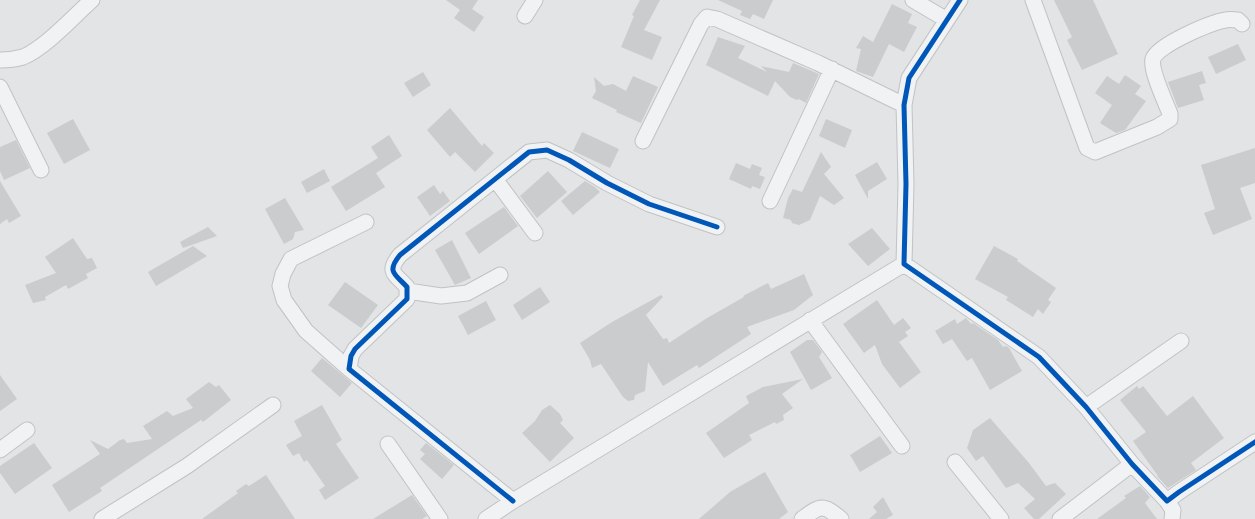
<svg xmlns="http://www.w3.org/2000/svg" width="1255" height="519" font-family="Overpass,sans-serif">
	<rect width="100%" height="100%" fill="#e2e4e6"/>
	<path fill="#caccce" d="M446,0H478L472,9L484,17L474,32L454,18L460,10Z
		M640,0H660L644,30L662,37L652,60L621,47L634,16L632,15Z
		M718,0H773L764,19L753,14L750,19L740,15L742,11Z
		M1054,0H1093L1118,54L1082,70L1067,40L1072,37Z
		M892,4L912,14L908,23L917,27L904,52L889,44L873,77L856,71L861,49L856,48L863,36L873,42Z
		M718,37L745,46L738,58L767,72L761,66L789,72L793,63L819,74L806,103L799,99L797,100L790,97L775,81L768,96L706,65Z
		M1238,44L1246,60L1216,74L1208,57Z
		M1202,71L1206,83L1199,85L1204,100L1178,108L1168,82Z
		M423,72L431,85L413,97L404,83Z
		M1125,75L1141,86L1135,94L1146,101L1125,130L1116,133L1100,123L1112,105L1095,93L1107,76L1119,84Z
		M633,76L658,87L641,123L616,112L617,110L592,98L596,91L594,77L604,86L613,84L626,91Z
		M450,108L482,146L484,143L494,153L475,172L455,152L450,157L427,130Z
		M73,119L90,150L64,164L47,133Z
		M826,119L852,130L845,148L819,136Z
		M582,132L619,149L610,168L573,151Z
		M389,135L402,156L376,173L385,187L346,211L331,187L378,158L371,147Z
		M16,140L30,168L4,180L0,171V147Z
		M1255,148V183L1240,188L1252,219L1213,235L1204,213L1215,209L1201,165Z
		M821,152L831,167L824,174L844,198L834,205L820,196L810,220L799,225L792,223L791,220L783,218L788,198L793,189L802,192Z
		M877,162L887,179L868,191V199L855,175Z
		M736,163L750,169L752,164L762,168L759,175L765,177L760,189L752,186L751,189L729,179Z
		M324,169L330,181L307,193L301,182Z
		M548,171L567,192L537,218L520,196Z
		M0,181L21,216L9,223L7,219L0,224Z
		M585,181L595,187L600,192L573,215L561,201Z
		M434,185L440,194L443,191L450,201L430,216L417,197Z
		M285,198L304,230L295,232L293,239L284,244L265,209Z
		M504,207L518,226L479,254L465,233Z
		M208,227L217,236L183,248L180,242Z
		M872,228L890,249L868,266L848,244Z
		M73,238L87,259L92,258L97,268L86,274L88,278L68,289L66,285L45,297L46,300L33,303L25,285L56,273L45,257Z
		M452,240L471,278L455,285L435,250Z
		M193,246L207,256L156,286L148,272Z
		M994,246L1018,259L1017,261L1056,288L1048,300L1051,302L1043,314L1038,309L1033,317L1006,300L1008,297L975,279Z
		M804,274L813,295L794,310L747,327L751,334L699,368L697,365L663,386L648,362L645,391L635,395L634,400L628,401L623,397L601,364L592,368L590,360L580,343L612,322L661,295L663,297L646,315L663,339L667,338L669,343L707,318L744,297L743,296L768,283L771,289Z
		M345,282L378,305L361,328L328,305Z
		M540,287L550,302L522,320L513,305Z
		M877,300L894,325L903,318L911,328L905,332L908,336L899,342L921,372L900,388L882,364L875,345L864,353L843,324Z
		M486,301L496,320L468,335L458,316Z
		M966,318L971,324L973,323L998,340L1003,347L1006,346L1009,348L1022,371L990,390L972,358L967,361L952,339L943,344L935,331L955,319L957,324Z
		M807,340H813L822,352L819,357L832,378L811,390L790,352Z
		M322,358L352,383L340,397L311,371Z
		M0,375L17,399L0,411Z
		M803,379L782,394L793,408L783,415L784,420L776,424L775,422L749,435L752,440L724,458L706,433L749,403L746,396L763,387Z
		M209,382L216,387L219,385L231,400L203,422L201,420L100,488L102,491L69,512L52,485L100,454L90,440L108,449L120,440L124,439L127,443L152,439L143,426L167,411L173,416L193,408L186,399Z
		M1137,386L1139,389L1143,386L1167,416L1193,396L1224,438L1191,463L1196,470L1168,488L1157,476H1158L1133,441L1146,432L1120,400Z
		M322,405L342,440L336,444L359,478L325,500L319,490L325,486L307,460L304,462L299,453L293,456L286,445L302,436L294,421Z
		M550,405L560,414L563,420L560,423L574,438L550,462L522,433L535,421L542,410Z
		M990,418L1029,463L1046,486L1055,483L1066,494L1039,519H1034L1024,508L1035,499L1018,483L1006,488L983,456L976,461L967,448L973,430Z
		M880,436L892,453L860,472L850,455Z
		M34,443L52,468L15,494L0,473V466Z
		M426,443L454,465L442,479L420,459L425,454L420,450Z
		M765,472L788,512L779,519H699L730,492Z
		M266,475L295,519H202L238,493L236,491L246,484L249,486Z
		M1140,486L1150,497L1145,503L1157,519H1097L1126,498L1124,496Z
		M412,495L427,516L422,519H373Z
		M883,497L893,515L886,519H869L877,512L873,507Z"/>
	<g fill="none" stroke-linecap="round" stroke-linejoin="round">
		<g stroke="#c0c2c4" stroke-width="17">
			<path id="minor" d="M913,0L947,20
				M960,0L909,78L904,105L906,184L904,264L1039,357L1086,407L1132,464L1167,501L1179,492L1255,442
				M1033,0L1087,148L1095,152L1157,127L1170,119V114C1166,103 1150,70 1153,59C1157,45 1212,22 1226,20C1230,19 1234,20 1238,20L1242,24
				M525,16L535,0
				M0,60C8,60 16,59 23,57C45,48 74,16 92,0
				M0,87L41,170
				M643,141L701,24L707,17L717,19L818,63L904,105
				M495,179L535,233
				M770,201L832,69
				M408,291L441,296L467,293L500,275
				M810,320L902,446
				M349,369L306,331L284,300L280,286L283,274L291,259L366,222
				M1086,407L1181,341
				M388,444L440,519
				M0,450L27,430
				M955,462L1001,519
				M513,501L349,369L351,356L355,349L407,299V287C395,274 386,272 400,255L529,152L547,150L569,160L607,183L649,204L717,227
				M1167,501L1173,510L1172,519
				M102,519L187,466L273,405
				M486,519L513,501L904,264
				M802,519C820,506 822,503 841,519
				M1060,519L1132,464"/>
		</g>
		<use href="#minor" stroke="#f1f2f3" stroke-width="15"/>
		<g stroke="#eff3f6" stroke-width="8">
			<path id="cycleway" d="M960,0L909,78L904,105L906,184L904,264L1039,357L1086,407L1132,464L1167,501L1179,492L1255,442
				M513,501L349,369L351,356L355,349L407,299V287C395,274 386,272 400,255L529,152L547,150L569,160L607,183L649,204L717,227"/>
		</g>
		<use href="#cycleway" stroke="#0057b8" stroke-width="5"/>
	</g>
</svg>
